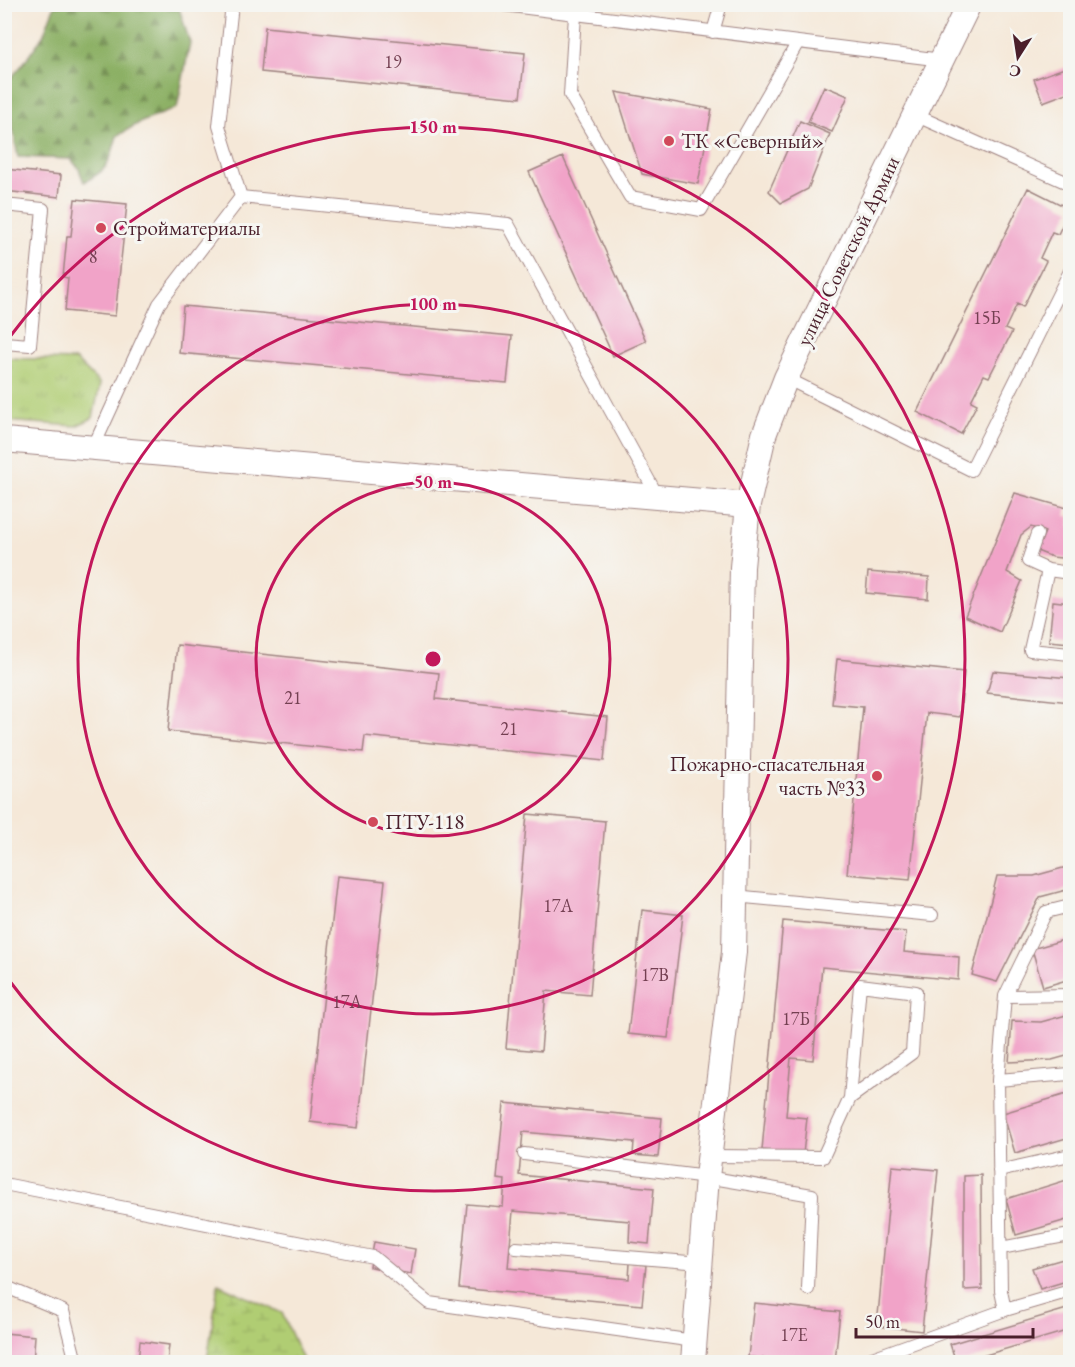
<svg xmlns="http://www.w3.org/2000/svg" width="1075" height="1367" font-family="'EB Garamond',serif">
	<defs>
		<pattern id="grass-tufts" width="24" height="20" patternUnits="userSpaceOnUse" patternTransform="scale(1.5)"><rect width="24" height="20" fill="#b0cd73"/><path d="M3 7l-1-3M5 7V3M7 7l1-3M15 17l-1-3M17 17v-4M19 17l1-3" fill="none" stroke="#99b064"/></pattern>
		<pattern id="forest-firs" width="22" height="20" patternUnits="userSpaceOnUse" patternTransform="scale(1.5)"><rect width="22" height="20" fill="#8cb065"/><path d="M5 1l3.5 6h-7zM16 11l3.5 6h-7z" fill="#748f53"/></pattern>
		<pattern id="wetland-marsh" width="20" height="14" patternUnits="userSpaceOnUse" patternTransform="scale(1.5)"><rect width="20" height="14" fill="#b0cd73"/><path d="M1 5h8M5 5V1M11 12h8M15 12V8" fill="none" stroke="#99b064"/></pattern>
	</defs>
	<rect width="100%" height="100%" fill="#f6f6f2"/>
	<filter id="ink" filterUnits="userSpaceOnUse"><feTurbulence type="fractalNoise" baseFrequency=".0167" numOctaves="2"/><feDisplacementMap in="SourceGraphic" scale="12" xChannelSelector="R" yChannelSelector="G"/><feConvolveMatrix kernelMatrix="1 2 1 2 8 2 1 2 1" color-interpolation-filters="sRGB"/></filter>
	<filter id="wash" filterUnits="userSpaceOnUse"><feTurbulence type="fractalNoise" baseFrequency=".008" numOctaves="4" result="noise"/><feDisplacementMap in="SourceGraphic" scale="24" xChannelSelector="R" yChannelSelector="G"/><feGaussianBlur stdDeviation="1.35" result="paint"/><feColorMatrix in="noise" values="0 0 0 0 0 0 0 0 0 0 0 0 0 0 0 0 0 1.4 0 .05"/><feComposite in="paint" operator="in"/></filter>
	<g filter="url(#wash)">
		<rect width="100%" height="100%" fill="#f5e8d8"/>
		<path fill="url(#grass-tufts)" stroke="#7d764f" stroke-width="1.5" d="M4,358L76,360L100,384L93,418L76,426L5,421Z"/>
		<path fill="url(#forest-firs)" stroke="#6b6848" stroke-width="1.5" d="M55,5H178L190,43L177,108L139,123L117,136C109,163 110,169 84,182L79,169L71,159L18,157L5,85L23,64L43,36Z"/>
		<path fill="url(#wetland-marsh)" stroke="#7d764f" stroke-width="1.5" d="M218,1284L282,1313L304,1362H207Z"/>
		<g id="blocks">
			<path fill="#f1a3c8" d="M265,27L525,53L520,98L261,72Z
				M1070,66V92L1043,102L1034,79Z
				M824,86L848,96L832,132L808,122Z
				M616,92L712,109L698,184L642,174Z
				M800,121L830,134L808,189L781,203L769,191Z
				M563,157L646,341L613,356L529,172Z
				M4,169L61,175L59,197L4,191Z
				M1028,188L1070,209L1058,234L1052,232L1040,258L1046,261L1023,307L1017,304L1005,329L1012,332L989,377L984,375L971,401L977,404L961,434L917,412Z
				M75,199L127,204L115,316L65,311L68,278L63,277L67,236H71Z
				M183,306L512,336L507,383L179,353Z
				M1015,493L1067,508L1065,516H1070V559L1052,557L1037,551L1045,532L1031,527L1021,535L1007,572L1022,581L1000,632L965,616Z
				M868,572L929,577L928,599L866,593Z
				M1053,601L1070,603V643L1049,641Z
				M177,645L439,673L436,699L608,717L604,761L365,736L363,752L168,731Z
				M837,659L964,672L960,717L927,713L910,880L847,874L863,707L832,704Z
				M993,671L1070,678V702L987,693Z
				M527,814L605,821L590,995L546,991L541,1051L506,1048Z
				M1070,866V889L1040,897L997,982L972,975L997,876H1034Z
				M337,876L385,881L358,1128L310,1122Z
				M642,910L683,915L668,1038L628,1034Z
				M783,921L906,932L904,952L959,957L958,980L822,967L813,1060L791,1058L786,1116L807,1118L803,1154L762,1150Z
				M1070,938V979L1043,987L1032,949Z
				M1070,1014V1055L1052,1060L1009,1062L1012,1021L1041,1022Z
				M1070,1093V1137L1015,1153L1003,1113Z
				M504,1103L662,1118L658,1157L633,1155L634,1142L523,1132L519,1175L654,1188L649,1244L629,1242L630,1221L513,1211L508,1268L629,1279L630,1263L646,1265L642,1305L459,1288L467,1204L503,1207L505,1180L497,1179Z
				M892,1166L938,1170L922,1331L877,1326Z
				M981,1175L982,1289L964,1290V1176Z
				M1070,1179V1219L1016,1235L1006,1199Z
				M374,1242L415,1249L411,1274L370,1267Z
				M1070,1257V1280L1040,1289L1032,1268Z
				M754,1303L840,1312L835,1362H803L748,1357Z
				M1070,1308V1330L962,1362H956L950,1344Z
				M4,1333L35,1336L33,1362H4Z
				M140,1341L169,1345L167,1362H138Z"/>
		</g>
	</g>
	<g filter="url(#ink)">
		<use href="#blocks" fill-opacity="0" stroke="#a08482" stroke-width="1.5"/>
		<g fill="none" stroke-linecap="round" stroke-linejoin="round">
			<g stroke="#a08482" stroke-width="14">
				<path id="service" d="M232,4L219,126L241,197
					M495,4L942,60
					M575,15L570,95L630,197L701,210L798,42
					M713,32L721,4
					M915,115L1070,184
					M4,205L43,209L30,345L4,343
					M786,378L971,470L1070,271
					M93,448L159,304L241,197L508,224L658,497
					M1037,534L1028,561L1048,570L1070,573
					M1048,570L1030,650L1070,654
					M734,896L932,915
					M1070,906L1046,912L1005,996L998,1080L1001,1291L1005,1310L1070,1291
					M1005,996L1070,995
					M998,1080L1070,1074
					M524,1154L707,1177L812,1195L808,1289
					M710,1156L823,1157L850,1098L860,985L916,992L912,1053L850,1098
					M999,1171L1070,1155
					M4,1184L373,1257L429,1303L694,1341
					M516,1248L701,1263
					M1001,1248L1070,1235
					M4,1286L63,1311L76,1362
					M861,1362L1005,1310"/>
			</g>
			<g stroke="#a08482" stroke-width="26">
				<path id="minor" d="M4,440L748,505
					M693,1362L707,1177L734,952L742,567L748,505L764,435L786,378L969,4"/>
			</g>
			<use href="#service" stroke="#fff" stroke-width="12"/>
			<use href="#minor" stroke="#fff" stroke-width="24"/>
		</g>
	</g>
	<g fill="none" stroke="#c2185b" stroke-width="3">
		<circle cx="433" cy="659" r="177"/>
		<circle cx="433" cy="659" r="355"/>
		<path d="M5 343A532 532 0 1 1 5 975"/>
	</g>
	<g fill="#d1495b" stroke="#f6f6f2" stroke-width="2">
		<circle cx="669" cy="141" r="6"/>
		<circle cx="101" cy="228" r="6"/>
		<circle cx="877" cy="776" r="6"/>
		<circle cx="373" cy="822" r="6"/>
	</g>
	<g text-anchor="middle" stroke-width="6" stroke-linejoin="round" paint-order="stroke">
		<g font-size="18" fill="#744052">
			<text x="393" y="68">19</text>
			<text x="93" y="263">8</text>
			<text x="987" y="324">15Б</text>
			<text x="293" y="704">21</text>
			<text x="509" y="735">21</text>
			<text x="558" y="912">17А</text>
			<text x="655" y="981">17В</text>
			<text x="347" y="1008">17А</text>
			<text x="796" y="1025">17Б</text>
			<text x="794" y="1341">17Е</text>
		</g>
		<g font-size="21" fill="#4a1f2b" stroke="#f6f6f2" text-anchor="start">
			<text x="681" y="148">ТК «Северный»</text>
			<text x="113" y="235">Стройматериалы</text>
			<text x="865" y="771" text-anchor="end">Пожарно-спасательная<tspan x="865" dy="24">часть №33</tspan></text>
			<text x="385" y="829">ПТУ-118</text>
		</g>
		<g font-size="21" fill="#4a1f2b" stroke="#f6f6f2">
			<text transform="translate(848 251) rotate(-64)" y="7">улица Советской Армии</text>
		</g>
	</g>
	<circle cx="433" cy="659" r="9" fill="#c2185b" stroke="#f6f6f2" stroke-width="3"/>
	<g font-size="18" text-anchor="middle" font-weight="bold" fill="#c2185b" stroke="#f6f6f2" stroke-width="6" stroke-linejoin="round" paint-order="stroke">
		<text x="433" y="133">150 m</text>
		<text x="433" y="310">100 m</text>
		<text x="433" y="488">50 m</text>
	</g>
	<rect width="1075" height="1367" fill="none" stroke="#f6f6f2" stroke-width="24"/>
	<g transform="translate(1018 57) rotate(192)" stroke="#f6f6f2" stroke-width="4.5" paint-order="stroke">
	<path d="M0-4.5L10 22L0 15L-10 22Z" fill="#4a1f2b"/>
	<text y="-9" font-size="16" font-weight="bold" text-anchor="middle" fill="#4a1f2b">С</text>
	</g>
	<path d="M856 1328v9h177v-9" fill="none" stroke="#4a1f2b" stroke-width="3"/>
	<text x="865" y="1328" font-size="18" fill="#4a1f2b" stroke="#f6f6f2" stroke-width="4.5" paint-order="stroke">50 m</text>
</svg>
